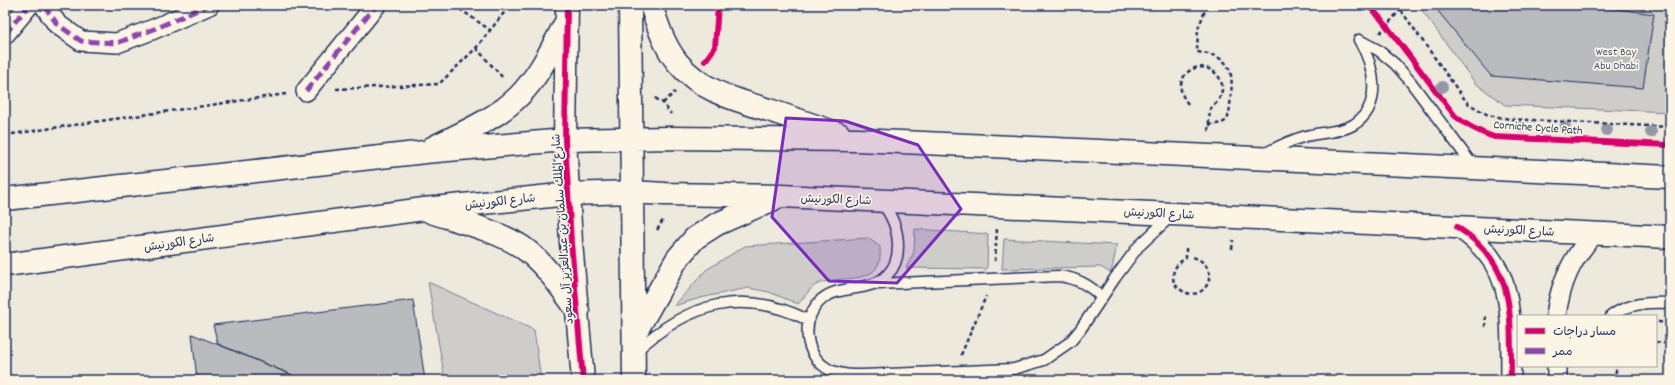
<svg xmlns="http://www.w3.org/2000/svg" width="1675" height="385" font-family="Dekko,'Playpen Sans Arabic',sans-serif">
	<rect width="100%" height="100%" fill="#eee9dd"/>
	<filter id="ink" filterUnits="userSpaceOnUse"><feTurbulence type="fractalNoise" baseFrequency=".025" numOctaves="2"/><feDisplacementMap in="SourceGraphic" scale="8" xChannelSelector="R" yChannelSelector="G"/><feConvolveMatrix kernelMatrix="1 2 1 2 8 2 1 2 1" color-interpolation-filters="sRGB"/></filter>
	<g filter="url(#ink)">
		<path fill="#cfcdca" stroke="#757e94" d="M1418,5H1670V112L1505,105L1475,83Z
			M915,229L988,234L987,269L906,268L914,252Z
			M868,238L880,247C884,289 844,273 818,284C810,287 804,298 798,304L769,292L748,288L700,298L674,306L706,270L745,246Z
			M1004,239L1117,245L1111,273L1100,267L1002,269Z
			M428,282L534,330L541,380H445Z"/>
		<path fill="#babbbe" stroke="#1b2f5e" d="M1433,5H1588L1654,14L1643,88L1491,76Z
			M413,300L425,380H304L218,344L213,325Z
			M192,334L229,349L304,380H197Z"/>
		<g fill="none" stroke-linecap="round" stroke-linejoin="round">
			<g stroke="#1b2f5e" stroke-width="13">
				<path id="lane" d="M1359,40L1378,50L1395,64L1410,81L1474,167
					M1264,154C1277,147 1291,140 1306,136C1321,132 1339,133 1353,125C1384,106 1374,65 1359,40
					M881,202C892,215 898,229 898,246C898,257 895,267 888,274C869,295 838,282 819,302C800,323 805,357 830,370C841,375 852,375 863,375L1014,369L1044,360L1070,342L1080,330L1115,278L1138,247L1171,216
					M877,284L1059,276C1076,278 1089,284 1101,297
					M1611,316C1629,303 1648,302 1670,303
					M635,352C688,303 742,287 808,320"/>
			</g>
			<g stroke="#1b2f5e" stroke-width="22">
				<path id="street" d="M44,5L57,24L81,41L117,43L154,29L209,5
					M5,34L29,5
					M306,91L376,5
					M1457,227C1518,266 1510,316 1511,380
					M1556,316C1560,283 1572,257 1595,233
					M1557,366V380"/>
			</g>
			<g stroke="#1b2f5e" stroke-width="25">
				<path id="secondary" d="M567,5L565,140L571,242L583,380
					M630,5L634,380
					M651,5C658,26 664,46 678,63C701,91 736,100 769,110C792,118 816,126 839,134
					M432,148C461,133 495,120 519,96C539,76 552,48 565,24
					M5,199L425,152L565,140L670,138L857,140L1670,177
					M431,212C458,221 498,231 522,247C545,263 561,288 578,311
					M5,265L424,209L569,194L631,192L665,194L781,196L1670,237
					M634,335L677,259L695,238L717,224L774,199"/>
			</g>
			<path stroke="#1b2f5e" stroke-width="2.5" stroke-dasharray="4 3" stroke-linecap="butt" d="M454,5L490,30
				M1207,5L1198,29L1197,52C1227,56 1234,66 1231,95C1230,103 1230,112 1227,120L1222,123L1209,125
				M1397,5L1462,96L1469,104L1488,115L1510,119L1670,127
				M1380,33L1401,9
				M476,48L504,79
				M336,89L439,84L476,48L507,9L508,5
				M655,98L663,103L671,114
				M663,103L675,92
				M1188,104C1182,96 1178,88 1183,78C1200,50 1243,82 1210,109L1208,134
				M5,135L286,94
				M657,230L663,220
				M1186,248V258C1178,263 1173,268 1173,277C1173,282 1176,287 1181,290C1204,306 1225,268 1193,257
				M1232,249L1233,240
				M995,261L997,228
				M1658,322L1670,323
				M1485,327L1486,314
				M1656,342L1670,344
				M961,355L986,296
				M1614,380L1617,366"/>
			<use href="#lane" stroke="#fcf5e5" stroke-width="10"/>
			<use href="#street" stroke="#fcf5e5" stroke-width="19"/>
			<use href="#secondary" stroke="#fcf5e5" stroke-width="22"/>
			<path stroke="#8e44ad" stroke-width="5" stroke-dasharray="10 5" stroke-linecap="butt" d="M44,5L57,24L81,41L117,43L154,29L209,5
				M5,34L29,5
				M306,91L376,5"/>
			<g stroke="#fcf5e5" stroke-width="8">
				<path id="cycleway" d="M567,5L565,140L571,242L583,380
					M1368,5L1382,20L1455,116C1467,126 1479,132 1494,137L1670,145
					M705,61L715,47L718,5
					M1457,227C1518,266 1510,316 1511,380"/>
			</g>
			<use href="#cycleway" stroke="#d6006c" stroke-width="6"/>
		</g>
		<g fill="#9398a6">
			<circle cx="1442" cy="87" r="6"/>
			<circle cx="1521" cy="127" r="6"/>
			<circle cx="1565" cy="128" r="6"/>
			<circle cx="1607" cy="130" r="6"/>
			<circle cx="1651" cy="132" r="6"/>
		</g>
	</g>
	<path fill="#7b2cbf" fill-opacity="0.2" stroke="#7b2cbf" stroke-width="3" stroke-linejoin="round" d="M786,118L845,121L918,145L961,209L897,283L829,281L772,217Z"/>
	<g text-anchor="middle" stroke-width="3.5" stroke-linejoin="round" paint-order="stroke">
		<g font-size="12" fill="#485679" stroke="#fcf5e5">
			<text x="1616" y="55">West Bay<tspan x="1616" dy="14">Abu Dhabi</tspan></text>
		</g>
		<g font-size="12" fill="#1b2f5e" stroke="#fcf5e5">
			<text transform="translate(1538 127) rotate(4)" y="4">Corniche Cycle Path</text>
			<text transform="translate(836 199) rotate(2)" y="4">شارع الكورنيش</text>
			<text transform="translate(500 201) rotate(-6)" y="4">شارع الكورنيش</text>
			<text transform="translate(1159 213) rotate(3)" y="4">شارع الكورنيش</text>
			<text transform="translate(562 229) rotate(-94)" y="4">شارع الملك سلمان بن عبدالعزيز آل سعود</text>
			<text transform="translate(1519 230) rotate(3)" y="4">شارع الكورنيش</text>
			<text transform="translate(179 242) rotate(-8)" y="4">شارع الكورنيش</text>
		</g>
	</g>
	<rect width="1675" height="385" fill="none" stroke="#fcf5e5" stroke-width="20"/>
	<rect x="10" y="10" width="1655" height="365" fill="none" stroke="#1b2f5e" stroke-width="1.5" filter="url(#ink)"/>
	<rect x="1517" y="315" width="140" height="52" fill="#fcf5e5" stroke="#a2a6af"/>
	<rect x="1525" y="328" width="20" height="6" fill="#d6006c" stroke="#a2a6af"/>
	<text x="1553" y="335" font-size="12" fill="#1b2f5e">مسار دراجات</text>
	<rect x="1525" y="348" width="20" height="6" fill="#8e44ad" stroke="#a2a6af"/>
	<text x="1553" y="355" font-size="12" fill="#1b2f5e">ممر</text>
</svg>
